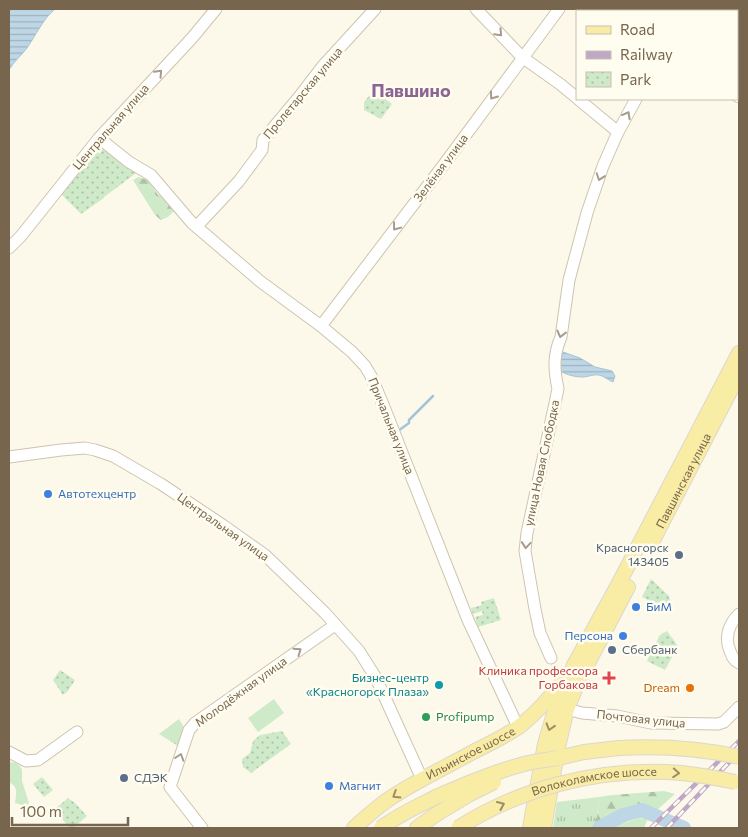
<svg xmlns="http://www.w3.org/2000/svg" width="748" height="837" font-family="Commissioner,sans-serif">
	<defs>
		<pattern id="grass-tufts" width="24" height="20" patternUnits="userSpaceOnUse" patternTransform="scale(1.25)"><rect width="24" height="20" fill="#ceeac8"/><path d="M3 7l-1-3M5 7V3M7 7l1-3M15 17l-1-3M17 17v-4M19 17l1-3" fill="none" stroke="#acc1a5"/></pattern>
		<pattern id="forest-firs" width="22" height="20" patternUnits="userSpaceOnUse" patternTransform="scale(1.25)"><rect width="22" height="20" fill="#ceeac8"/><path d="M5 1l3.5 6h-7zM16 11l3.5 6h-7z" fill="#acc1a5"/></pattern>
		<pattern id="park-dots" width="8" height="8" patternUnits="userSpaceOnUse" patternTransform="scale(1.25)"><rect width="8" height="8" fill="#ceeac8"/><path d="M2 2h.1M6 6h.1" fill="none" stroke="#acc1a5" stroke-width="1.8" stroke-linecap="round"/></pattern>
		<pattern id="water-rules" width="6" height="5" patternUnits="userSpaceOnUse" patternTransform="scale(1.25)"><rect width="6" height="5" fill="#bed7e6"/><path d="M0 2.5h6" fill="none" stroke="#9fb2bd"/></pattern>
	</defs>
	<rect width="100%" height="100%" fill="#fcf9ea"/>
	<path fill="url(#grass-tufts)" d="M179,719L185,729L178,746L159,734Z
		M599,797L597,817L591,828H553L557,802Z
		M648,818L644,828H618C629,819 635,819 648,818Z"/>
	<path fill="url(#forest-firs)" d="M139,177L147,180L149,182L158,195L165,199L174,211L168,217L161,220L155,215L133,180Z
		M664,791L675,794L648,818L631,819L625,823L618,828H591L597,817L599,797L613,795Z"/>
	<path fill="url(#park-dots)" d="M374,90L392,104L381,119L364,110V102Z
		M98,146H101L139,171L104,197V198L81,214L59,192Z
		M651,579L669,596L670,600L665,609L642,597Z
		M494,598L501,620L478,627L475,617L483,615L482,611L473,614L471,608L482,605L481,602Z
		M667,631L678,646L665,670L647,661L660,635Z
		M60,670L75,680L68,691L63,695L53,680Z
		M282,731L291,744L251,773L243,767L242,759L250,753L253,741L260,735Z
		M42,777L53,790L44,797L33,784Z
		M68,798L75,803L87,816L73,828H70L54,810Z"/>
	<path fill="#ceeac8" d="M151,189L166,208L159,213L145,193Z
		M274,699L284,713L258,732L248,718Z
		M9,762L16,763L20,766L22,770V781L29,803L26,806L15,803C16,793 19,788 9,782Z"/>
	<path fill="url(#water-rules)" stroke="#a4c4d8" d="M9,9H55C43,19 36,35 27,48C21,56 14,61 9,70Z
		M563,352L580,358L595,367L612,371L615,376L613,382C608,380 604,376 599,375C593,374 588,377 583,377C575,377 567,375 560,371V361Z"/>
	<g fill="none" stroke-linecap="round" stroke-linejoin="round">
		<path stroke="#a4c4d8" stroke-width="2.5" d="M398,431L409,423V420L433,396"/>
		<path stroke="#bed7e6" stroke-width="14" d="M599,828L623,815L642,810L684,828"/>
		<g stroke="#cec4af" stroke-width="13">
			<path id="minor" d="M476,9L522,57L560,84L577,98
				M692,11L693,9
				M737,96L739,97
				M578,99L618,132
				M99,138L129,162L151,175L192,223L261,282L321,326L352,352L365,366L371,376L384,407L468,620L518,727
				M197,226L239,181L262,150L263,140L299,97L322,67L375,9
				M9,248L21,236L99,138L192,38L216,9
				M321,326L445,163L559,9
				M9,457L61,450L85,448L95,450L113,456L161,484L224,526L265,555L325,613L359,651L376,678L422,779
				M739,614C729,624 724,637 730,651C732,656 733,660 739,663
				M551,658L540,633L535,609L525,551L527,533L558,389C554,370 553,355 561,337L569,280L587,213L603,166L618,132L636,99
				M567,709L582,713L617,716L651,723L718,724L724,722L739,707
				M9,752L26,761L38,760L77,732
				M202,828L170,787L189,730L195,723L335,625"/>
		</g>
		<g stroke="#dcd7d1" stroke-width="16">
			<g id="major">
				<path id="s1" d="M651,544L739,374"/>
				<path d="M558,758L584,752L619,748"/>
				<path id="s2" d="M354,828C366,817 378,806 392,797C418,780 446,767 473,752C489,744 506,736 520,726C536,713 550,698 562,682"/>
				<path d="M417,828L435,815"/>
				<path d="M530,828L545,744L555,710L574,665L619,583L739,353"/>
				<path d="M544,828L558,747L567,709L578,682L628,587"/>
			</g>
		</g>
		<use href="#minor" stroke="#fff" stroke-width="11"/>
		<use href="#major" stroke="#f9eca4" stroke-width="14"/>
		<g stroke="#bfa7c7" stroke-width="4.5">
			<path id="rail" d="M651,828L739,741
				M667,828L739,752"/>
		</g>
		<use href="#rail" stroke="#fffcf0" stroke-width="2.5" stroke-dasharray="8" stroke-linecap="butt"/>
		<g stroke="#dcd7d1" stroke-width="16" stroke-linecap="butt">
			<g id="major-bridge">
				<path d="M619,748C660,746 699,748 739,757"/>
				<path d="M435,815L470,794L494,782"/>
				<path d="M381,828C398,815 418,806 438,796C466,784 494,772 524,764C535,761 547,760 558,758"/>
				<path id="s3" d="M458,828C519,789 594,769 667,772C690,773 712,777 735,782"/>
			</g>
		</g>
		<use href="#major-bridge" stroke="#f9eca4" stroke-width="14"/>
	</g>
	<defs><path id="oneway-chevron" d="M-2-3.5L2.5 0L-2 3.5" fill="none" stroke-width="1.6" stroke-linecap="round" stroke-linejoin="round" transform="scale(1.25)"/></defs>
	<g stroke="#a79b8b">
		<use href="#oneway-chevron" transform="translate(499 33) rotate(46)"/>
		<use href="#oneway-chevron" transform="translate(159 73) rotate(-47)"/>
		<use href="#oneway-chevron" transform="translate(493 96) rotate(126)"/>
		<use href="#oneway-chevron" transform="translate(627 115) rotate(-61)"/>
		<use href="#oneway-chevron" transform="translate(600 177) rotate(109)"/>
		<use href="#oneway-chevron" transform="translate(396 227) rotate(127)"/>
		<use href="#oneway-chevron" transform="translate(561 334) rotate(104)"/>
		<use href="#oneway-chevron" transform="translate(526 545) rotate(95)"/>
		<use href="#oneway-chevron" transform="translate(298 651) rotate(-35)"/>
		<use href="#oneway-chevron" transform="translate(180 757) rotate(-72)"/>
	</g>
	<g stroke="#9e8e67">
		<use href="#oneway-chevron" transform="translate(550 727) rotate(107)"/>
		<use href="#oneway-chevron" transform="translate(676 773) rotate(4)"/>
		<use href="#oneway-chevron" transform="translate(396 795) rotate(148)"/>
		<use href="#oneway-chevron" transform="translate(501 805) rotate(-24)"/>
	</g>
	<g fill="#3f7fe0" stroke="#fffcf0" stroke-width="2">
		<circle cx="48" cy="494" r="5"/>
		<circle cx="636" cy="607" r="5"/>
		<circle cx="623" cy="636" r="5"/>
		<circle cx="329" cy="786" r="5"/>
	</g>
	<g fill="#5c6f8a" stroke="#fffcf0" stroke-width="2">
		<circle cx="679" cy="555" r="5"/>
		<circle cx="612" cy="650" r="5"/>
		<circle cx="124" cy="778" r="5"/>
	</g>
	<path fill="#e0444e" stroke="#fffcf0" stroke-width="2" d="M606.5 670.5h5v5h5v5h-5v5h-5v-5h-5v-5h5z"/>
	<circle fill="#0f9aa8" stroke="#fffcf0" stroke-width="2" cx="439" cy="685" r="5"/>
	<circle fill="#e8710a" stroke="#fffcf0" stroke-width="2" cx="690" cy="688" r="5"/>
	<circle fill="#2e9e5b" stroke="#fffcf0" stroke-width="2" cx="426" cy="717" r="5"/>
	<g text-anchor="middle" stroke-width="5" stroke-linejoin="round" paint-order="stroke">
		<g font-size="12" fill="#77654d" stroke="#fffcf0">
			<text transform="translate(303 93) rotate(-50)" y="4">Пролетарская улица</text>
			<text transform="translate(111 127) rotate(-49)" y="4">Центральная улица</text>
			<text transform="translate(441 168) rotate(-53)" y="4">Зелёная улица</text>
			<text transform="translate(391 426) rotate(68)" y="4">Причальная улица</text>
			<text transform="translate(542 463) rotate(-78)" y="4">улица Новая Слободка</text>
			<text dy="4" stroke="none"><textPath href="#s1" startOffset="71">Павшинская улица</textPath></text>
			<text transform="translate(223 527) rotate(35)" y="4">Центральная улица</text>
			<text transform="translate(241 692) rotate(-36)" y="4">Молодёжная улица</text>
			<text transform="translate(641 719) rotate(6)" y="4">Почтовая улица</text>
			<text dy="4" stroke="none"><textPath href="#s2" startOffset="139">Ильинское шоссе</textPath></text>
			<text dy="4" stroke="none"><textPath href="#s3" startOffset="146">Волоколамское шоссе</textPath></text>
		</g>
		<g font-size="12" fill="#366cbe" stroke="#fffcf0" text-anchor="start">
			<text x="58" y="498">Автотехцентр</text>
			<text x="646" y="611">БиМ</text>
			<text x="613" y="640" text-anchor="end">Персона</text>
			<text x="339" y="790">Магнит</text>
		</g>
		<g font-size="12" fill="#4e5e75" stroke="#fffcf0" text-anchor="start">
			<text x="669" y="552" text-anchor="end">Красногорск<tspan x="669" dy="14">143405</tspan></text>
			<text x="622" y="654">Сбербанк</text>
			<text x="134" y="782">СДЭК</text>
		</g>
		<g font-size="12" fill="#be3a42" stroke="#fffcf0" text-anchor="end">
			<text x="598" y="675">Клиника профессора<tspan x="598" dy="14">Горбакова</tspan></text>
		</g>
		<g font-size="12" fill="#0d838f" stroke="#fffcf0" text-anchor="end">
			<text x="429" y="682">Бизнес-центр<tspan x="429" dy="14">«Красногорск Плаза»</tspan></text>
		</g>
		<g font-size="12" fill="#c56008" stroke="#fffcf0" text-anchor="end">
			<text x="680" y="692">Dream</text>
		</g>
		<g font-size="12" fill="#27864d" stroke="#fffcf0" text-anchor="start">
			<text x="436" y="721">Profipump</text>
		</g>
		<g font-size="18" font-weight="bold" fill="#8d6593" stroke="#fffcf0">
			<text x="411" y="97">Павшино</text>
		</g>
	</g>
	<rect width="748" height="837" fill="none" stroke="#77654d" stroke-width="20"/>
	<rect x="576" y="10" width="162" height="90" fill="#fffcf0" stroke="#c9c0af"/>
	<rect x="586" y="26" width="25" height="8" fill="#f9eca4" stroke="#c9c0af"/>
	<text x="620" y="35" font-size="15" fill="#77654d">Road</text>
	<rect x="586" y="51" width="25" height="8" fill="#bfa7c7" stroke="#c9c0af"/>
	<text x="620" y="60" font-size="15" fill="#77654d">Railway</text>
	<rect x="586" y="72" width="25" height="15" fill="url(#park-dots)" stroke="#c9c0af"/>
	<text x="620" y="85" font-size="15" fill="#77654d">Park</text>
	<path d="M12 817v8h116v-8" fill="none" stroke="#77654d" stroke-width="2.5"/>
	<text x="20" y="817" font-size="15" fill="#77654d" stroke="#fffcf0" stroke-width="4" paint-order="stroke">100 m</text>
</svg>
